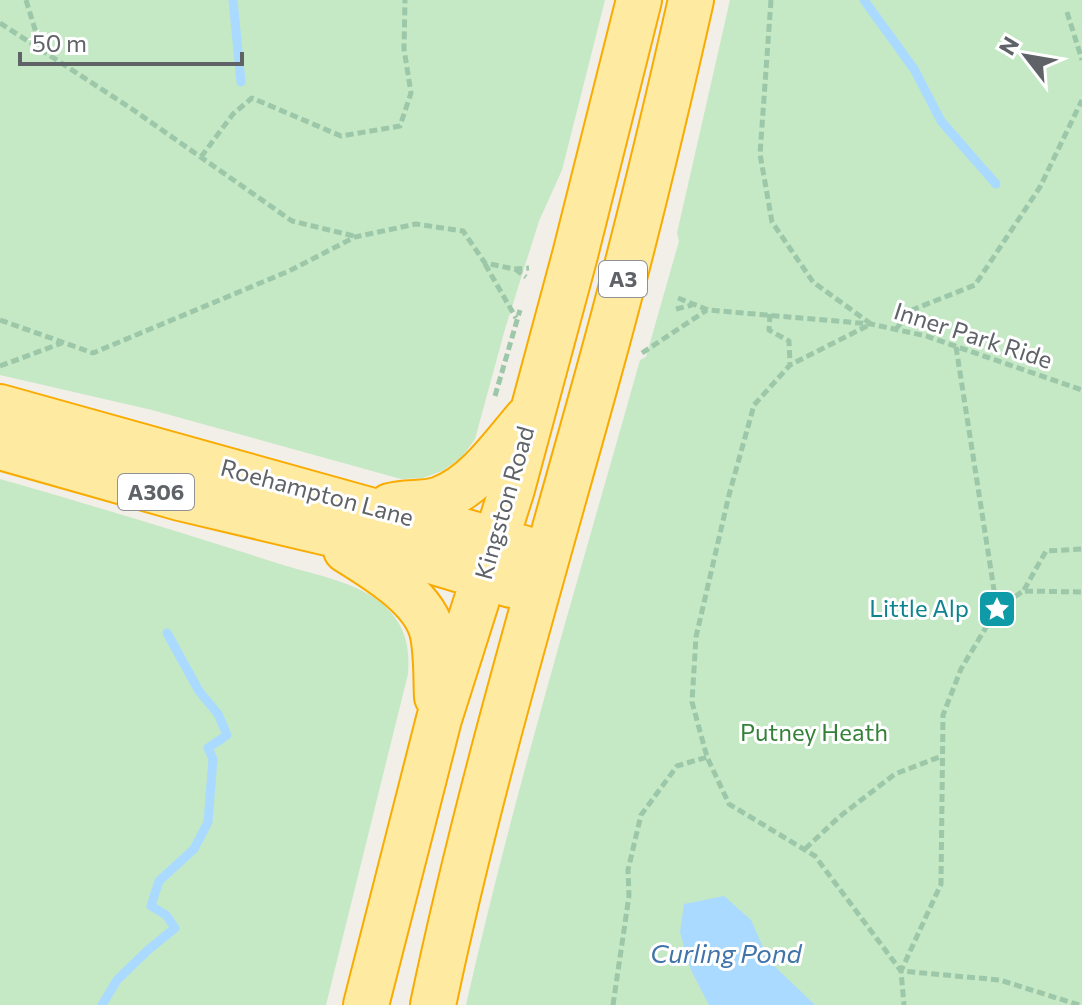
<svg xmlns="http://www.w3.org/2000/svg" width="1082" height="1005" font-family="Commissioner,sans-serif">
	<rect width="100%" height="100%" fill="#f1efe8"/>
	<path fill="#c5e8c5" d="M0,0H605L562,170L539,221L505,329L475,439L462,457L442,471L423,478L401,479L152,410L0,375Z
		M730,0H1082V1005H466C515,788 580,574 640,360L646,357L679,241L677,233Z
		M0,479C94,506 187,534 280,564C314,575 360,582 386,607C406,627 410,648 408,674L326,1005H0Z"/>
	<path fill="#aadaff" d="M724,896L751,920L769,961L815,1005H709L691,970L680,932L684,904Z"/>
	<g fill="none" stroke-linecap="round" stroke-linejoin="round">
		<path stroke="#aadaff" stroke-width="9" d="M233,0L241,82
			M864,0L914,69L941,121L996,184
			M102,1005L117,980L148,950L175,928L166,915L151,906L159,881L194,849L208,822L213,759L208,748L227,735L218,714L199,691L167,633"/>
		<g stroke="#f9ab00" stroke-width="48">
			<path id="trunk" d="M0,407L373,511L438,524L523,548
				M0,447L180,498L370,543L511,585
				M390,506C406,501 425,505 440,499C476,486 503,446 527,418
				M346,550C375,568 426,598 433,635C437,655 436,677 437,697
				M366,1005L439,719L512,489L575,255L639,0
				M433,1005C478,791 541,581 599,371C633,248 663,124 691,0"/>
		</g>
		<path stroke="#9cc7a9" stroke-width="5" stroke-dasharray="8 4" stroke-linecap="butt" d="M26,0L41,49
			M771,0L760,154L772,222L813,282L871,324L790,365L754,405L729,495L696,637L692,702L707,757L729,804L815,856L901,971L904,1005
			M1067,12L1082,60
			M0,23L132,109L292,221L354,236
			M201,157L233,114L252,98L341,136L400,126L411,93L404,49L405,0
			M485,264L516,318
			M515,269L526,277
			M678,298L708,310L871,324L926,336L1082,390
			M676,309L692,305
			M770,314L769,330L789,341L790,365
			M0,320L93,353L289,271L355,237L416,224L463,231L485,263L514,269L529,268
			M896,329L912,310L975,285L1040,187L1082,100
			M956,347L997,609
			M642,353L707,310
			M0,366L62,343
			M495,396L520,310
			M1024,590L1046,551L1082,549
			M805,849L839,817L895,774L942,756
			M613,1005L629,896L628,870L641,815L677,766L707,757
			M1079,1005L1000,980L901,971L941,884L943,715L961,669L997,609L1023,591L1082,592"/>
		<use href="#trunk" stroke="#feeaa1" stroke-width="44"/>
	</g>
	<defs>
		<g id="sight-square" transform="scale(2)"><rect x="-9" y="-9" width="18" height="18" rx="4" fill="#0f9aa8" stroke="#fff"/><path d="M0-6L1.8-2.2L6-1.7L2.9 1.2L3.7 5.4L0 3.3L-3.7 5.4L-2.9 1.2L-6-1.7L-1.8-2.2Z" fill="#fff"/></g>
	</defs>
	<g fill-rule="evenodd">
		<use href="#sight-square" x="997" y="609"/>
	</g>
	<g text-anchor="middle" stroke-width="6" stroke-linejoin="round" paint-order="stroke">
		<g fill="#fff" stroke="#8f9295" stroke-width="2">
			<rect x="599" y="261" width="48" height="36" rx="6"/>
			<rect x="118" y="474" width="76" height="36" rx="6"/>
		</g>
		<g font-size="22" font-weight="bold" fill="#5f6368">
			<text x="623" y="287">A3</text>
			<text x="156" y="500">A306</text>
		</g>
		<g font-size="24" fill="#5f6368" stroke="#fff">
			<text transform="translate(973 336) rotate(18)" y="8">Inner Park Ride</text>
			<text transform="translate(317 493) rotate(15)" y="8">Roehampton Lane</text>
			<text transform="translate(505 503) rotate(-74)" y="8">Kingston Road</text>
		</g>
		<g font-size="24" fill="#0d838f" stroke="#fff" text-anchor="end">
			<text x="969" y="617">Little Alp</text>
		</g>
		<g font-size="24" fill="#348238" stroke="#fff">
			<text x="814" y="741">Putney Heath</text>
		</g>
		<g font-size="26" font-style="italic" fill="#4174aa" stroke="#fff">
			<text x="726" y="963">Curling Pond</text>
		</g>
	</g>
	<g transform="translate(1026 56) rotate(301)" stroke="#ffffff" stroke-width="6" paint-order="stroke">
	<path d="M0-6L14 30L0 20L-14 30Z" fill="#5f6368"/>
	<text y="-12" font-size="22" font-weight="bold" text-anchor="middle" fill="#5f6368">N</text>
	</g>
	<path d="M20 52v12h222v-12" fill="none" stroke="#5f6368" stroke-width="4"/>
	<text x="32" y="52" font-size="24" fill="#5f6368" stroke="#ffffff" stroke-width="6" paint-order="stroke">50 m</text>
</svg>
